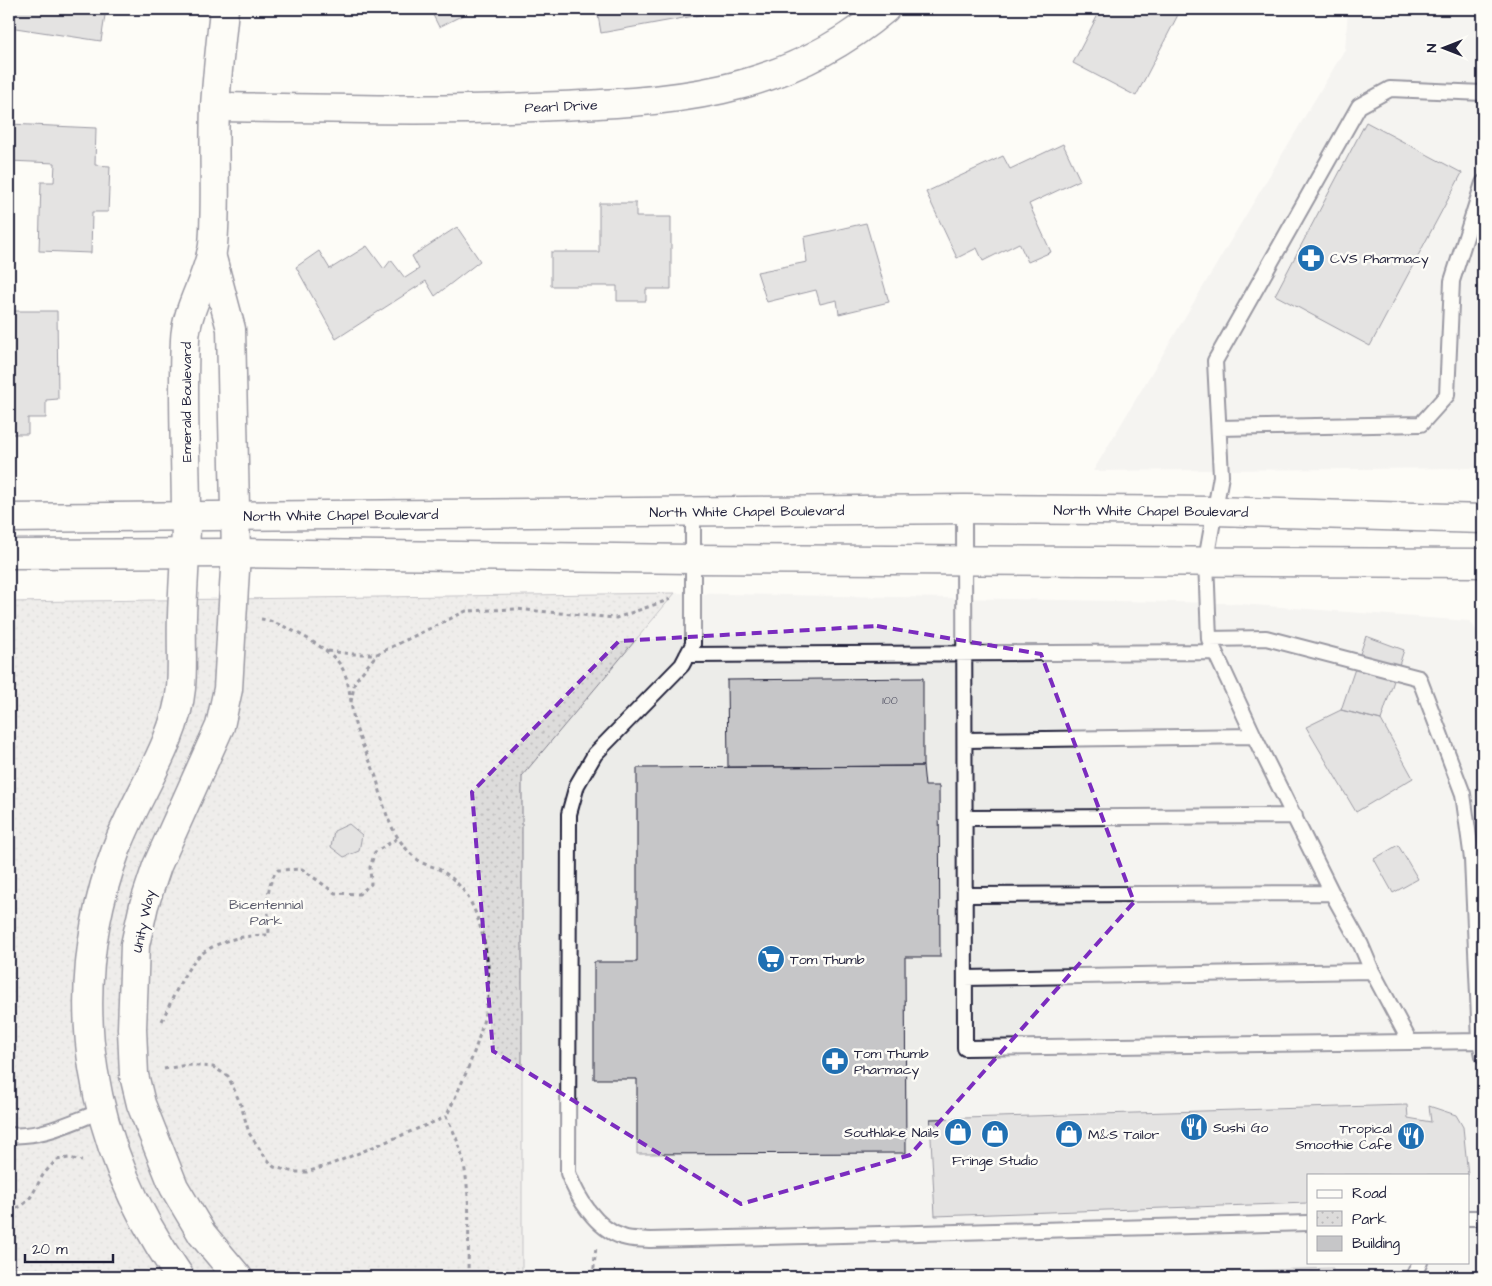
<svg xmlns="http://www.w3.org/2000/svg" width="1492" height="1286" font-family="'Architects Daughter',sans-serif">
	<defs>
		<pattern id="park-dots" width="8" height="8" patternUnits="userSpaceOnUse" patternTransform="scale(1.25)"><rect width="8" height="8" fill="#dddcdb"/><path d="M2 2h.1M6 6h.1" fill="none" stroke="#bdbcbd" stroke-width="1.8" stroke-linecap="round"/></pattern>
	</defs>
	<rect width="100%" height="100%" fill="#fdfcf7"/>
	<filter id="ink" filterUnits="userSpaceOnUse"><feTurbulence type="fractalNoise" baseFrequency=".02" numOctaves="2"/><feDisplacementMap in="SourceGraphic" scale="10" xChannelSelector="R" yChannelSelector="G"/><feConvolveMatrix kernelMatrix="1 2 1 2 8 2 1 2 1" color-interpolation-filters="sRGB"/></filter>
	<g filter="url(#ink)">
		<path fill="#ecece9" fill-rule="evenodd" d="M1348,9H1483V468L1093,471L1345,49Z
			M675,593L1227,603L1470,621L1483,640V1277H1333V1268L1024,1277H522V776ZM1308,1175H1468V1262H1308Z"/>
		<path fill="url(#park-dots)" stroke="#807f8b" d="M675,593L522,776V1277H9V602Z
			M1333,1268V1277H1024Z"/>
		<path fill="#c6c6c8" stroke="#22223b" d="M9,9H106L101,41L9,27Z
			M430,9H463L465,14L439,27Z
			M597,9H704L705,14L601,33Z
			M1101,9H1181L1136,96L1073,63Z
			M1366,122L1462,173L1370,346L1275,295Z
			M9,124L96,128L95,165L110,166L108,212H92L91,253L39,251L41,182H54L55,163L9,161Z
			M1063,144L1080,180L1029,204L1051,252L1028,262L1019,243L983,261L977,248L957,258L926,192L1003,156L1010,169Z
			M599,203H636V217H671V289H646V301H617V286H551V252H599Z
			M866,223L889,302L839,314L837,300L820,304L816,290L767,302L757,272L807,262L804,237Z
			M457,227L480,261L435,296L426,281L336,339L296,267L319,251L330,269L367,246L384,269L391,260L405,278L419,269L412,256Z
			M9,311H57L58,399L46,400V418H28V434H9Z
			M1366,636L1404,650L1381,720L1341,710Z
			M923,678V766L728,767L727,680Z
			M1341,710L1381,720L1413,778L1356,812L1306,727Z
			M923,766L925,786H939L940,957H905L906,1153L637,1154V1079H594V962H637V768Z
			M349,824L362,835L359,851L344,857L331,847L334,831Z
			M1398,845L1418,879L1393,893L1374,859Z
			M1407,1105L1408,1118L1431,1122L1429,1106L1456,1115L1463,1127L1468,1175H1308V1203L935,1216L930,1119Z"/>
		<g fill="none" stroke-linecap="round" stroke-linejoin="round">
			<g stroke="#22223b" stroke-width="18">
				<path id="lane" d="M1220,428L1421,424L1447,395L1452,281L1483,183
					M964,509L965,1048L1483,1041
					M693,512V644L682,665L595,754L577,785L569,814L568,1173C577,1197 596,1229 623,1237C631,1240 642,1239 650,1240L1308,1223
					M1209,639L1266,638L1419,678L1463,794L1472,859
					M687,655L1215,652
					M965,740L1254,736
					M965,818L1295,816
					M1483,858L1472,859L1480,1041L1483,1056
					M965,895L1332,893
					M965,978L1372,971
					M1410,1042L1372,971L1361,945L1332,893L1254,736L1209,639L1206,560L1221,476L1215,361L1359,106L1390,89L1483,93
					M9,1135C41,1138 69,1123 99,1112
					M1468,1218H1483
					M1413,1277L1420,1262"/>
			</g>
			<g stroke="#22223b" stroke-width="31">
				<g id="street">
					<path id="s1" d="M215,107C321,108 427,112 533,107C665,102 779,99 885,9"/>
					<path d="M211,254L231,329L236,553L228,689L220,726L157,866L144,905L135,945L132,1029L134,1075L141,1104L174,1187L202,1234L238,1277"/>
					<path d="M180,1277C89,1147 61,998 117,847C136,796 176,742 181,688C183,664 181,640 182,616C183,583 186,551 186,518C186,459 182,399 185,340C186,308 209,277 213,245C217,200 213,153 215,107C217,74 221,41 224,9"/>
				</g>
			</g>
			<g stroke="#22223b" stroke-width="31">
				<g id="secondary">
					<path id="s2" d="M9,518L964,509L1215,511L1483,519"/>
					<path d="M9,554L236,553L692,559L1483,563"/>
				</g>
			</g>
			<path stroke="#22223b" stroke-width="3" stroke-dasharray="4 4" stroke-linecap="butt" d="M261,619C279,621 332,649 341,666C351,682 350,706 355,724C360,743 370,759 376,777C382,796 384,813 394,831C400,842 410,855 421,862C427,866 435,866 442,871C473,890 481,924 487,958C495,1014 469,1068 446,1117
				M328,651L352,654H377
				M351,702L355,681L377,654L466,611L515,609L616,618L671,599
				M162,1021C170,1004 185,968 199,956C217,940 245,935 269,935C269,916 263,885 278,870L302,869L335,893L359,894L371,884L370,867L375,852L398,838
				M164,1069L187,1065L213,1067L228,1076L241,1105L249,1133L263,1154L274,1167L294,1172H307L332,1164L446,1117C475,1166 468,1223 468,1277
				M9,1211C32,1204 32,1193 43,1175C47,1170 52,1165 56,1160L69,1158L82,1161
				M593,1277L596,1246"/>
			<use href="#lane" stroke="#fdfcf7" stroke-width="14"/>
			<use href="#street" stroke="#fdfcf7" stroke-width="28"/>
			<use href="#secondary" stroke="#fdfcf7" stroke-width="28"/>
		</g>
	</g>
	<path d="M0 0H1492V1286H0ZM877,626L1041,654L1134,902L910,1155L741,1204L493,1051L472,792L619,641Z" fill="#fdfcf7" fill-opacity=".55" fill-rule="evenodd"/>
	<path fill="none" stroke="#7b2cbf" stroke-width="4" stroke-dasharray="10 6" stroke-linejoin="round" d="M877,626L1041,654L1134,902L910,1155L741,1204L493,1051L472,792L619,641Z"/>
	<defs>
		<g id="pharmacy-disc" transform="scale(1.4375)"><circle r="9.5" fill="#1f6fb2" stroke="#fdfcf7"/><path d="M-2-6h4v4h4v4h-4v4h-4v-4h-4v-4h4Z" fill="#fff"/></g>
		<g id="supermarket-disc" transform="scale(1.4375)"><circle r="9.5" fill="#1f6fb2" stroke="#fdfcf7"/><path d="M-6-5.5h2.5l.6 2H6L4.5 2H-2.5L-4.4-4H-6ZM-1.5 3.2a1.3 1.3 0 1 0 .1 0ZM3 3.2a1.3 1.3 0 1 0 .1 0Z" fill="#fff"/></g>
		<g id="restaurant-disc" transform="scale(1.4375)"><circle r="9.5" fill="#1f6fb2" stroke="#fdfcf7"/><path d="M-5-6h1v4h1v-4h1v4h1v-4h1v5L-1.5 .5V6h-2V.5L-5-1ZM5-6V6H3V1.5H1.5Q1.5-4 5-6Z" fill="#fff"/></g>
		<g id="shop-disc" transform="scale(1.4375)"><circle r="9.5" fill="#1f6fb2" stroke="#fdfcf7"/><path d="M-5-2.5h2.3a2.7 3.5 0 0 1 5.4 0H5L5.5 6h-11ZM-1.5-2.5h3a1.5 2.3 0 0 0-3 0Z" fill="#fff"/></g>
	</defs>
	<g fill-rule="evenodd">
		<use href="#pharmacy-disc" x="1311" y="258"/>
		<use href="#supermarket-disc" x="771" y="959"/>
		<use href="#pharmacy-disc" x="835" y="1061"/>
		<use href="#restaurant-disc" x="1194" y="1127"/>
		<use href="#shop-disc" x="958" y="1132"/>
		<use href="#shop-disc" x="995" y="1134"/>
		<use href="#shop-disc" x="1069" y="1134"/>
		<use href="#restaurant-disc" x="1411" y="1136"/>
	</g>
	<g text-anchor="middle" stroke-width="5" stroke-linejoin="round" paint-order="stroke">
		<g font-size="11" fill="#4b4b5e">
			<text x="890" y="704">100</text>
		</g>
		<g font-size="14" fill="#22223b" stroke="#fdfcf7">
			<text dy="5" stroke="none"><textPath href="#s1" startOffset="346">Pearl Drive</textPath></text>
			<text transform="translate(186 402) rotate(-90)" y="5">Emerald Boulevard</text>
			<text dy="5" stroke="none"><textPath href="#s2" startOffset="738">North White Chapel Boulevard</textPath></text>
			<text dy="5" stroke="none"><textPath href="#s2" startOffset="1142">North White Chapel Boulevard</textPath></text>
			<text dy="5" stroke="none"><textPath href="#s2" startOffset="332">North White Chapel Boulevard</textPath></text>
			<text transform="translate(143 921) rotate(-78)" y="5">Unity Way</text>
		</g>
		<g font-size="14" fill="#22223b" stroke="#fdfcf7" text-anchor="start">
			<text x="1330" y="263">CVS Pharmacy</text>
			<text x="790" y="964">Tom Thumb</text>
			<text x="854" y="1058">Tom Thumb<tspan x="854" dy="16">Pharmacy</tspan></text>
			<text x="1213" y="1132">Sushi Go</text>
			<text x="1392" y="1133" text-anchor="end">Tropical<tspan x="1392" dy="16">Smoothie Cafe</tspan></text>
			<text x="939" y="1137" text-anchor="end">Southlake Nails</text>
			<text x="1088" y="1139">M&amp;S Tailor</text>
			<text x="995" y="1165" text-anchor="middle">Fringe Studio</text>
		</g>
		<g font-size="14" fill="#5a5a6b" stroke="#fdfcf7">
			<text x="266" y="909">Bicentennial<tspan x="266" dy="16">Park</tspan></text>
		</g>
	</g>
	<rect width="1492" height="1286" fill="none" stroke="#fdfcf7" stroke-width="30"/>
	<rect x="15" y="15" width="1462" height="1256" fill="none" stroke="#22223b" stroke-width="2" filter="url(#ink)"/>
	<rect x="1307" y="1174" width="162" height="90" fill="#fdfcf7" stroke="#a5a5ac"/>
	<rect x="1317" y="1190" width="25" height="8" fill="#fdfcf7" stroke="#a5a5ac"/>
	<text x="1352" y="1198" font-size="15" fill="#22223b">Road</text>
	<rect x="1317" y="1211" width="25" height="15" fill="url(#park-dots)" stroke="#a5a5ac"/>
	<text x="1352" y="1224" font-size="15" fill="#22223b">Park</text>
	<rect x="1317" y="1236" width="25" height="15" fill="#c6c6c8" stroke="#a5a5ac"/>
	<text x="1352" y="1248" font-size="15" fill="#22223b">Building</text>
	<g transform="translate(1444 48) rotate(270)" stroke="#fdfcf7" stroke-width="4" paint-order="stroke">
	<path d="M0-4L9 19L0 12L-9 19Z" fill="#22223b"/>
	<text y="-8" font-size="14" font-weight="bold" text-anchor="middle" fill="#22223b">N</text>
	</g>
	<path d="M25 1254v8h88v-8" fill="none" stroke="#22223b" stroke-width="2.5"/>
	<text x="32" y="1254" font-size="15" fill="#22223b" stroke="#fdfcf7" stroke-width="4" paint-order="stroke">20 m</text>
</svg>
